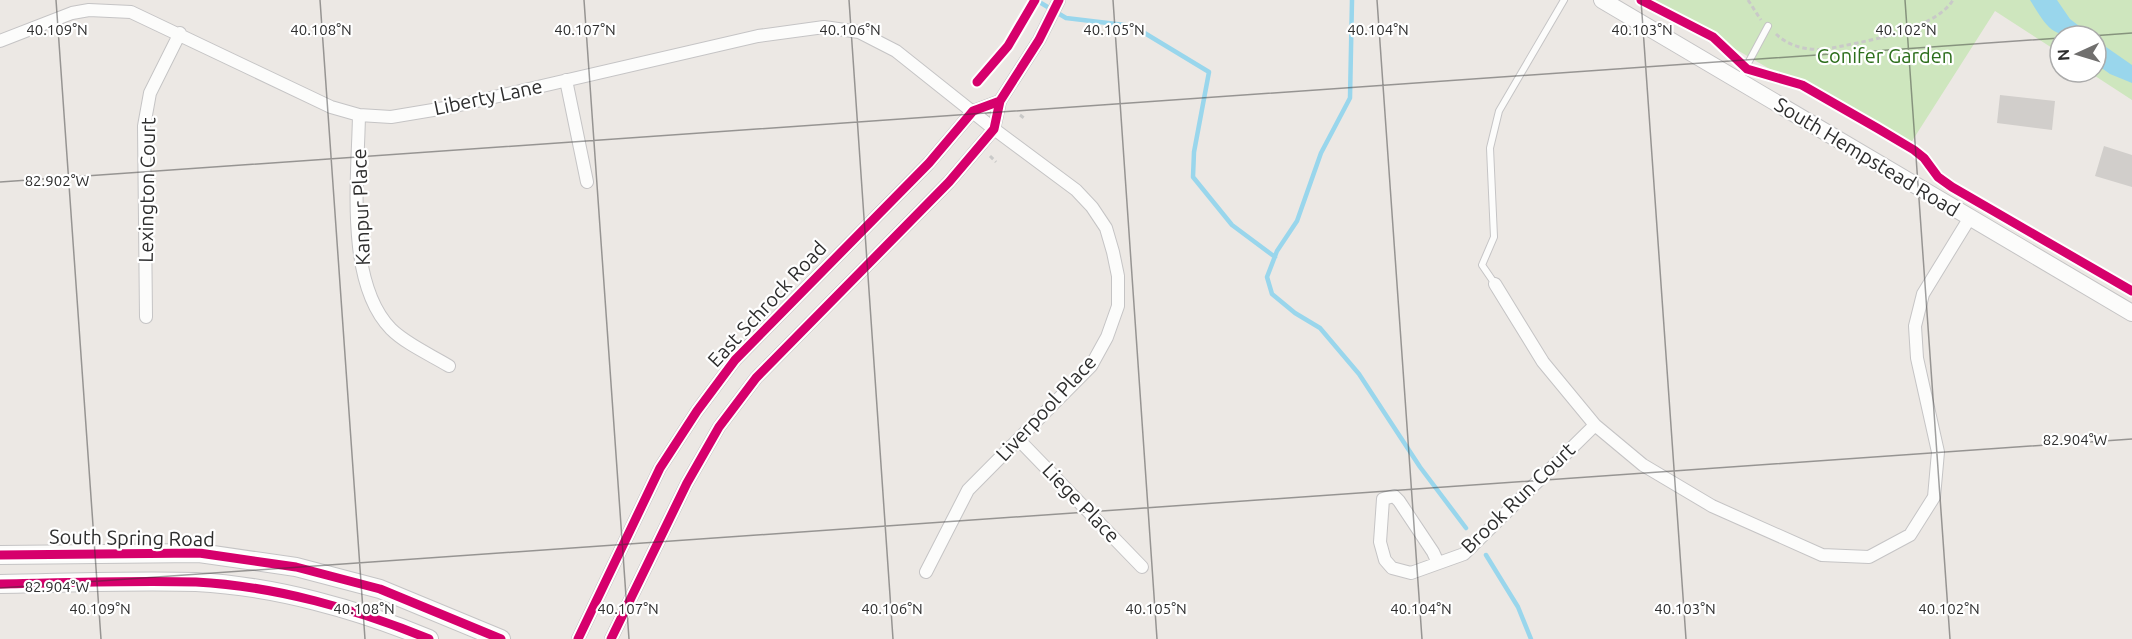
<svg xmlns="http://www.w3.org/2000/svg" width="2132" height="639" font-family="Ubuntu,sans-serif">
	<rect width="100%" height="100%" fill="#ece8e4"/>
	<path fill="#cee6be" d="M1651,0H2132V100L2089,72H2096V36H2060V53L1995,11L1907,149Z"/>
	<path fill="#99d6ec" d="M2030,0H2057L2070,19L2092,36C2052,36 2051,34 2030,0Z
		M2096,40L2132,65V83L2110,74L2096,64Z"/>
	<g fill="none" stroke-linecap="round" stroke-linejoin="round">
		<path stroke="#99d6ec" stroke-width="4.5" d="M1036,0L1066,18L1133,26L1209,72L1194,152L1193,177L1232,225L1275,257
			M1352,0L1350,98L1321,153L1297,221L1277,251L1267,277L1272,294L1295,313L1320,328L1359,374L1420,467L1466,528
			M1486,555L1518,607L1531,639"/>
	</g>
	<path fill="#d1cecb" d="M2000,95L2055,101L2052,130L1997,123Z
		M2104,146L2132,155V187L2095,176Z"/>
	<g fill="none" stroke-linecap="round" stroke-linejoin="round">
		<g stroke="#c5c4c5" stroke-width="8">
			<path id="service" d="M1739,80L1768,26
				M1495,284L1482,265L1494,237L1490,148L1499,111L1564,0"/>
		</g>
		<g stroke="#c5c4c5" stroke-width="14">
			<path id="minor" d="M0,41L72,13L89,10L131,12L331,107L359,115L391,117L451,107L758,36L824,27L859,32L896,51L994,129L1076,190L1092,207L1106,228L1113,252L1118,276V306L1107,337L1091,366L968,490L926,572
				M566,80L587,182
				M359,115C358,177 345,282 391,329C406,344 431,355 449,366
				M1495,284L1543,362L1595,425L1643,465L1712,506L1822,555L1869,557L1910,535L1934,497L1938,452L1917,358L1915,326L1923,294L1969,219
				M146,317L144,126L150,93L180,33
				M1019,440L1142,567
				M1438,563L1433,552L1399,501L1394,496L1383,499L1380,542L1385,560L1392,568L1411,573L1464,554L1595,425
				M578,639L660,468L697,411L735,360L929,163L973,111L1000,101
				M611,639L687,483L719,427L756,378L949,182L994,129L1000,101L1039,40L1059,0"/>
		</g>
		<g stroke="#c5c4c5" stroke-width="18">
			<path id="tertiary" d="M1602,0L2132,313"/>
		</g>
		<g stroke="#c5c4c5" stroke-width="20">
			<path id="secondary" d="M0,555L199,553L296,567L380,589L501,639
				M0,584C65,583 131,580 196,582C274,586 357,609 429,639"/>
		</g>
		<path stroke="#c9c9c8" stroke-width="3" stroke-dasharray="4.5 3" stroke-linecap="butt" d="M1748,0L1761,20
			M1776,34C1789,47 1810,51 1827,49C1861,42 1934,31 1953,0
			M977,82L978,86
			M1020,115L1024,118
			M990,156L996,162"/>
		<use href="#service" stroke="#fcfcfb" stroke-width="6"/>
		<use href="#minor" stroke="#fcfcfb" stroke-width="12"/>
		<use href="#tertiary" stroke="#fcfcfb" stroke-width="16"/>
		<use href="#secondary" stroke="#fcfcfb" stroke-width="18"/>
		<g stroke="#fff" stroke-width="13">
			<path id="cycleway" d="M1641,0L1713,37L1747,69L1802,85L1877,128L1914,150L1924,158L1938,177L1952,187L2132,291
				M977,82L1008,46L1035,0
				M0,555L199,553L296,567L380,589L501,639
				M0,584C65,583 131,580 196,582C274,586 357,609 429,639
				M578,639L660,468L697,411L735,360L929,163L973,111L1000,101
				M611,639L687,483L719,427L756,378L949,182L994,129L1000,101L1039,40L1059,0"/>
		</g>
		<use href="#cycleway" stroke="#d6006c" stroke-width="9"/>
	</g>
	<path fill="none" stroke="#2e2e2e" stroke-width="1.5" stroke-opacity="0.45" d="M56,0L101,639M320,0L365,639M584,0L629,639M849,0L893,639M1113,0L1157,639M1377,0L1422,639M1641,0L1686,639M1905,0L1950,639M2091,36L2132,33M0,182L2060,38M0,588L2132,439"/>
	<g text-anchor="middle" stroke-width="4.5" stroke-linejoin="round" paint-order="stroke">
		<g font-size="20" fill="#2c6e1b" stroke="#fff">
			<text x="1885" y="63">Conifer Garden</text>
		</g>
		<g font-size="20" fill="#2e2e2e" stroke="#fff">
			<text transform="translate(488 97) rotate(-12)" y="7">Liberty Lane</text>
			<text transform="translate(1867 157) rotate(31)" y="7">South Hempstead Road</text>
			<text transform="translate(147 190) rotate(-89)" y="7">Lexington Court</text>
			<text transform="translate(361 207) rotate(-92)" y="7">Kanpur Place</text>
			<text transform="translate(767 304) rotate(-47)" y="7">East Schrock Road</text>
			<text transform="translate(1046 408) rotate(-47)" y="7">Liverpool Place</text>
			<text transform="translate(1518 498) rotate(-44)" y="7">Brook Run Court</text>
			<text transform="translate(1081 503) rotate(46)" y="7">Liege Place</text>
			<text transform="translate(132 538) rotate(1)" y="7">South Spring Road</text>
		</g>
	</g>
	<g font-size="15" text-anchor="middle" fill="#2e2e2e" stroke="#fff" stroke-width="4.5" stroke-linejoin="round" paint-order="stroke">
		<text x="57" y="35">40.109°N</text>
		<text x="321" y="35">40.108°N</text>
		<text x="585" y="35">40.107°N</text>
		<text x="850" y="35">40.106°N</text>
		<text x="1114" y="35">40.105°N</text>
		<text x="1378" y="35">40.104°N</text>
		<text x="1642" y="35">40.103°N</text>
		<text x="1906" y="35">40.102°N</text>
		<text x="57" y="186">82.902°W</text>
		<text x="2075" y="445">82.904°W</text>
		<text x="57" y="592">82.904°W</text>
		<text x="100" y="614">40.109°N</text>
		<text x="364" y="614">40.108°N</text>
		<text x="628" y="614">40.107°N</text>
		<text x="892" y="614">40.106°N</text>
		<text x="1156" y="614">40.105°N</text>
		<text x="1421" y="614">40.104°N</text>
		<text x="1685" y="614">40.103°N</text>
		<text x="1949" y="614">40.102°N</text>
	</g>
	<g transform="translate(2078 54) rotate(266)"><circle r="28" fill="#ffffff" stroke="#ababab" stroke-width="1.5"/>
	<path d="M0-4.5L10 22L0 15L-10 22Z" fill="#706f6e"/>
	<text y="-9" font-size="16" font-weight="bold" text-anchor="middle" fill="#2e2e2e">N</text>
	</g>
</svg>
